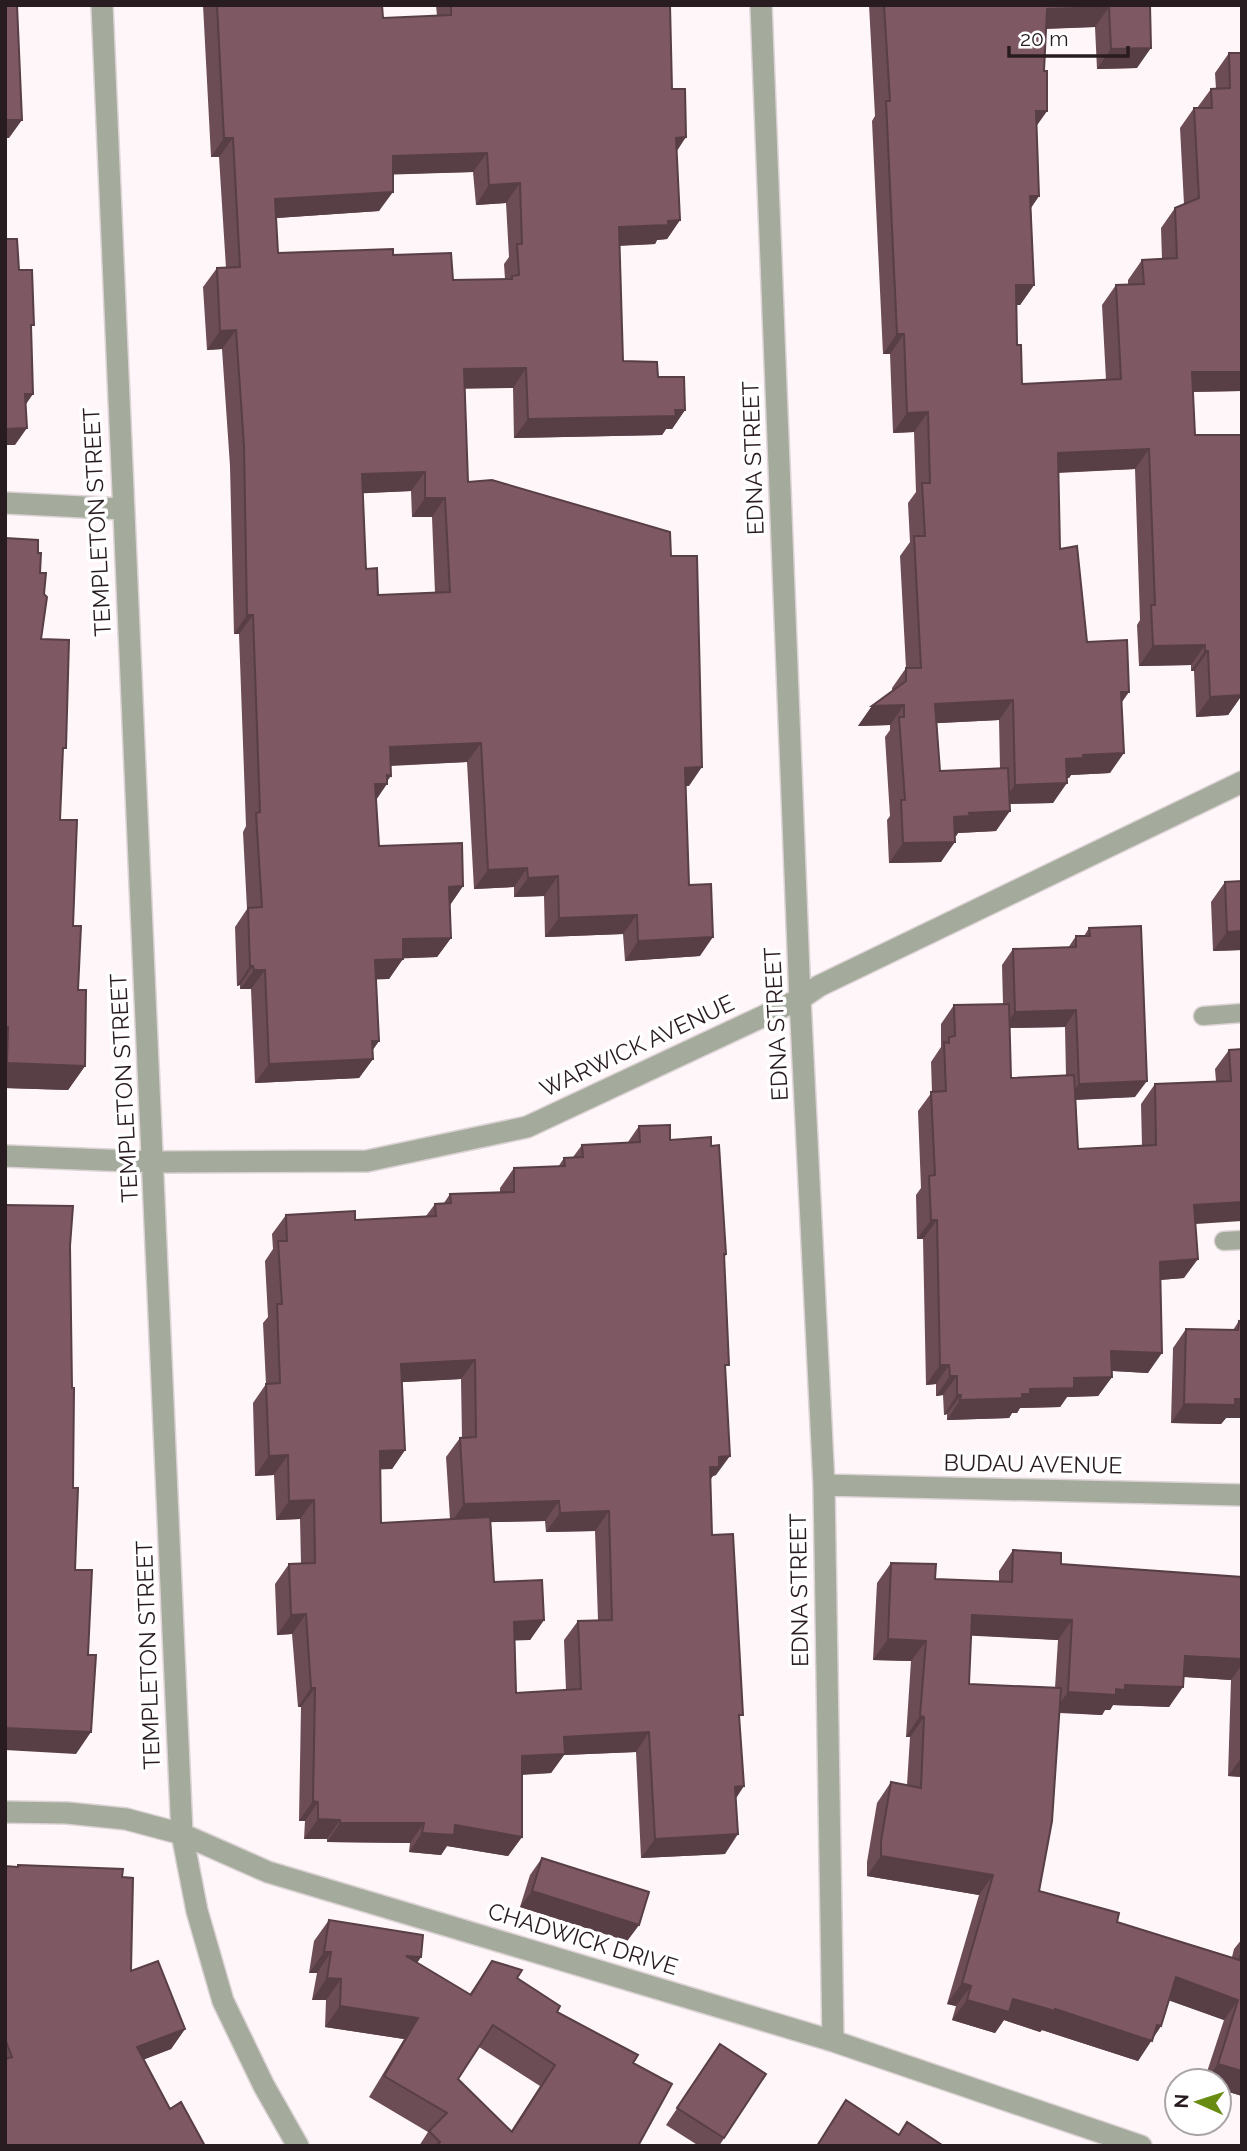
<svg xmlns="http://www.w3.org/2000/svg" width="1247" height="2151" font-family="Raleway,sans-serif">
	<rect width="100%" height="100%" fill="#fef6f8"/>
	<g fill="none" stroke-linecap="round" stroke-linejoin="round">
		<g stroke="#dcd3d5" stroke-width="21">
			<path id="lane" d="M1203,1016L1242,1013
				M1224,1241L1242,1240"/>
		</g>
		<g stroke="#dcd3d5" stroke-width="24">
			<path id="street" d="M102,5C126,615 157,1224 182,1834L197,1911L223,2001L264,2086L298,2146
				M761,5L800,999L824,1485L833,2041
				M5,503L122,509
				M5,1156L154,1162L367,1161L527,1127L800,999L819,986L1242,782
				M824,1485L1242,1495
				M5,1812L67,1813L126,1819L182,1834L268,1872L833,2041L1141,2146"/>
		</g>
		<use href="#lane" stroke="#a5ab9c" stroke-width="18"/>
		<use href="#street" stroke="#a5ab9c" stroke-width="21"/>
	</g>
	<path fill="#6c4c55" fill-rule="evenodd" d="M203,5H382L383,18L437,16L436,5H670L672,89L680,220L667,239L657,240L655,244L619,246L623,361L658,377L685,410L672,429H666L662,435L514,438L513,388H465L468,482L671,556L689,786H685L689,885L700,956L625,961L623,934L545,937L544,896L514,897V887L474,889L467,762L391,766L387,781L376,800L379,846L463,886L450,905L451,938L437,957L403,958L389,979H376L379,1041L372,1050L373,1059L359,1078L255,1083L251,989H240V985L237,986L235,927L247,909L243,832L246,826L239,634H234L230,466L222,349L207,350L203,287L217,268H226L219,157H211ZM473,172L476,205L506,203L509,257L504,264L505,279L453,280L393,255L278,253L276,218L379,211L393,174ZM411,491L412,517H432L435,593L378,595L366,569L363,493Z
		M869,5H1150L1137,68L1097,69L1095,27L1046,29L1044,71L1047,111L1036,126L1039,196L1031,208L1034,285L1020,305H1016L1017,345L1022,384L1106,380L1102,305L1116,285L1128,284V280L1142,260L1162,259L1161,228L1175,208L1184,204L1180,128L1194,108H1197L1211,89H1216L1215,73L1229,53H1242V695L1228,715L1196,717L1194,671H1191V665L1139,666L1137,625L1140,620L1135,469L1058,473L1060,549L1087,642L1121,702L1110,773L1071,775L1069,778H1067L1053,803L1010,804L996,831L958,833L956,836H954L941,862L889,863L887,820L890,816L885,737L890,730V725L858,726L872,706L892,691V688L906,668L900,556L910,542L908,503L916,492L914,432L893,433L890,354H883L872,121L875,116ZM1241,391L1242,435H1195L1193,392ZM999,720L1000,769L940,771L937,723Z
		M5,538L38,553L40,573L41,639L63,753L60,820L73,926L85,1066L68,1090L5,1088Z
		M1225,882L1242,950L1213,951L1211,902Z
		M1089,928L1135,1097L1076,1100L1078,1149L1142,1146L1141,1104L1155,1084L1216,1081L1215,1069L1229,1050L1242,1049L1195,1224L1184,1278L1160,1280L1148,1373L1112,1371V1377L1098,1396L1067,1397L1060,1407L1020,1408L1017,1413H1012L1009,1418L947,1420V1414L944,1415L943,1395L936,1396V1384L926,1385L923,1239H917L916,1195L921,1188L918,1111L932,1092L931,1062L941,1047V1024L954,1005L1003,1004L1002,965L1013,949L1068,948L1076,936H1084ZM1065,1027L1066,1075L1011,1078L1009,1028Z
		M639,1126L670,1140L711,1146L726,1254L725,1257V1370L716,1475L713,1476L710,1479L712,1535L739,1720L736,1798L725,1854L641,1858L636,1752L564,1755L551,1773L522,1775V1837L508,1856L447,1846L441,1855L409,1852L410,1843L327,1842V1839H304L305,1821H299L301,1707H298L292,1634L277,1635L275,1584L289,1564H301L300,1519L276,1520L274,1475L255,1476L253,1403L266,1384L263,1323L268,1317L265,1261L273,1249L272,1234L286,1215L355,1220L426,1216L435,1204L444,1203L450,1194L500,1193V1188L514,1168L558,1167L564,1158L573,1157L582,1145L628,1142ZM461,1379L462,1438H460L446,1457L450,1519L381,1523L380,1469H392L405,1450L402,1382ZM545,1521L546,1532L595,1531L598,1620L578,1621L564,1640L566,1690L516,1693L515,1640H530L544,1620L494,1582L491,1522Z
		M1239,1321L1242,1322L1226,1418L1221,1424L1171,1423L1173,1348L1186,1329L1233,1330Z
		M1013,1550L1061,1564L1242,1577V1777L1228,1776L1231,1680L1184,1677L1169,1707L1113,1705L1110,1710H1105L1102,1715L1059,1713L1039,1891L1117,1922L1232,1957L1234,1949L1242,1939V2096L1219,2089V2081H1204L1224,2020L1169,2000L1161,2026L1138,2061L1042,2030L1040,2032L1004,2020L995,2033L952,2020L956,2006L947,2004L979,1895L867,1876V1862L877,1803L891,1782L907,1785L910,1737H906L911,1661L873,1660L877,1583L891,1563L935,1579L999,1581V1571ZM971,1635L1058,1640L1055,1688L969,1684Z
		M542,1858L639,1925L627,1941L520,1907L530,1875Z
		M18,1865L122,1877L131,1971L185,2029L171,2049L143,2060L170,2109L5,2146V1866L16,1867Z
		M329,1920L421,1957L417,1963L469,1995L492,1961L517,1978L557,2012L633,2063L638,2146H419L428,2132L369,2097L404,2039L325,2027L326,2000H312L317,1973H309L314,1941ZM479,2047L540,2086L511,2131L458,2079Z
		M720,2044L766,2074L719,2146H699L666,2125Z"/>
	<path fill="#583e45" d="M1109,7L1095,27L1033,29L1047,9Z
		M1151,48L1137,68L1097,69L1111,49Z
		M1036,111H1047L1033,131Z
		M5,120H22L9,138H5Z
		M686,137L673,157L676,138Z
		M224,138H233L219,157H211Z
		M487,153L473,172L379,175L393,156Z
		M520,183L506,203L476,205L489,185Z
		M393,192L379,211L262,219L275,199Z
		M1030,196H1039L1025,216Z
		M680,220L667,239L657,240L655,244L605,246L619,227Z
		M1016,285H1034L1020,305H1002Z
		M236,330L222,349L207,350L220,331Z
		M897,334H904L890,354H883Z
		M526,368L513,388L451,389L464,369Z
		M1192,372H1242V390L1241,391L1178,392Z
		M25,394H33L22,410Z
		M685,410L672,429H666L662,435L514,438L528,419Z
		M928,412L914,432L893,433L907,413Z
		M27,428L15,445H5V429Z
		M1149,449L1135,469L1044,473L1058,453Z
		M425,472L411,491L349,494L362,474Z
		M425,498H445L432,517H412Z
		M247,615H253L239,634H234Z
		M1205,645L1191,665L1139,666L1153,646Z
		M1205,651H1208L1194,671H1191Z
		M1121,692H1129L1115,712Z
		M1242,695L1228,715L1196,717L1210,697Z
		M1013,700L999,720L921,724L935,704Z
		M904,705L890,725L858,726L872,706Z
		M481,743L467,762L376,766L390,747Z
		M1124,753L1110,773L1071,775L1069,778L1052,779L1066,759L1083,755Z
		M702,767L689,786L671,787L685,768Z
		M387,775L391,776L385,784H387L374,803L375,784Z
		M1067,783L1053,803L1001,804L1015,785Z
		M1010,811L996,831L958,833L956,836L940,837L954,817L969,813Z
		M955,842L941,862L889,863L903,843Z
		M527,868L514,887L474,889L488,870Z
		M558,876L544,896L514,897L528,878Z
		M463,886L450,905L449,887Z
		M637,915L623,934L545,937L559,918Z
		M1242,931V950L1213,951L1227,932Z
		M713,937L700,956L625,961L638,941Z
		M451,938L437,957L389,959L403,939Z
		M403,959L389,979L362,980L375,960Z
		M250,966H253L240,985L237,986Z
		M254,970H265L251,989H240Z
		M1076,1010L1065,1027L1003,1028L1015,1012Z
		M372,1041H379L366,1060L373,1059L359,1078L255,1083L269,1064Z
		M7,1063L85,1066L68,1090L5,1088V1066Z
		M1147,1081L1135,1097L1067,1100L1079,1084Z
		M1242,1202V1221L1180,1225L1194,1205Z
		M931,1220H937L923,1239H917Z
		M1198,1259L1184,1278L1146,1281L1160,1262Z
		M1111,1351L1162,1353L1148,1373L1097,1370Z
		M475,1360L461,1379L387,1383L401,1364Z
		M940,1365H949L936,1384L926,1385Z
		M950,1376H957L943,1395L936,1396Z
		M1112,1377L1098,1396L1067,1397L1060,1407L1020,1408L1017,1413H1012L1009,1418L947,1420L960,1400L1022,1394L1030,1389L1074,1378Z
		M957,1395H961L947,1414L944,1415Z
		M1235,1399H1242V1418H1226L1221,1424L1171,1423L1184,1404Z
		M405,1450L392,1469L366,1470L380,1451Z
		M288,1455L274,1475L255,1476L269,1456Z
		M730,1456L716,1475L713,1476L706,1486L710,1467L719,1457Z
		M314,1500L300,1519L276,1520L289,1501Z
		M559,1501L545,1521L451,1523L464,1504Z
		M609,1511L595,1531L546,1532L560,1513Z
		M306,1614L292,1634L277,1635L291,1615Z
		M972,1615L1072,1620L1058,1640L958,1635Z
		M544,1620L530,1640L501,1641L514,1622Z
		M888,1639L926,1641L911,1661L873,1660Z
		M1185,1656L1242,1659V1664L1231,1680L1171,1676Z
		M1125,1685L1183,1687L1169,1707L1113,1705L1110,1710H1105L1102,1715L1054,1712L1068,1692L1116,1689Z
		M311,1688H315L301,1707H298Z
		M920,1716L924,1717L910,1737H906Z
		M5,1728L91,1732L76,1754L5,1750Z
		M649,1732L636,1752L564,1755L551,1773L508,1775L522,1756L564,1737Z
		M1242,1757V1777L1228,1776Z
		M744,1786L731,1806L735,1787Z
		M313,1801L318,1802L305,1821H299Z
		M318,1819L340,1820L327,1839H304Z
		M340,1823H424L410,1843L327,1842Z
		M455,1825L522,1837L508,1856L447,1846L441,1855L409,1852L422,1833Z
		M738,1834L725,1854L641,1858L655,1839Z
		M881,1856L993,1875L979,1895L867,1876Z
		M532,1891L639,1925L627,1941L520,1907Z
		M324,1952H331L317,1973H309Z
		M406,1956L421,1957L406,1978Z
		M1176,1977L1238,2000L1224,2020L1162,1998Z
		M327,1978L341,1979L326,2000H312Z
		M962,1983L971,1986L956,2006L947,2004Z
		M1013,1999L1055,2009L1161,2026L1138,2061L1042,2030L1040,2032L1004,2020L995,2033L952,2020L967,2000Z
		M340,2006L418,2018L404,2039L325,2027Z
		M185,2029L171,2049L123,2067L137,2047Z
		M1218,2064L1242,2071V2096L1219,2089V2081H1205Z"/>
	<path fill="#7e5863" stroke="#583e45" stroke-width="2" fill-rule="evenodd" d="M5,5H17L22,120H5Z
		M217,5H382L383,18L451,15V5H670L672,89H685L686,137L676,138L680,220L668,221V225L619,227L623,361L657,362L658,377H684L685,410H675L676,416L528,419L526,368L464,369L468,482L492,480L670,532L671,556H697L702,767L685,768L689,885L711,884L713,937L638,941L637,915L559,918L558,876L528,878L527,868L488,870L481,743L390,747L391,776L387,775V784H375L379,846L462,843L463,886L449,887L451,938L403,939V959L375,960L379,1041H372L373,1059L269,1064L265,970H254L253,966H250L248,908L262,907L256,813L260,812L253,615H247L244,446L236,330L220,331L217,268L240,267L233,138H224ZM487,153L489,185L520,183L522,244H517L519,275L512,276V279L453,280L451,253L393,255V249L278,253L275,199L393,192V156ZM425,472V498H445L450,592L378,595L377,568L366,569L362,474Z
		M884,5H1150L1151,48L1111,49L1109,7L1047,9L1044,71H1047V111H1036L1039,196H1030L1034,285H1016L1017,345H1021L1022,384L1121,379L1116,285L1144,284L1142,260L1177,258L1175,208L1199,198L1194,108H1212L1211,89L1230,88L1229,53H1242V372H1192L1195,435H1242V695L1210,697L1208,651H1205V645L1153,646L1151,605H1155L1149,449L1058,453L1060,549L1077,546L1087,642L1127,640L1129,692H1121L1124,753L1083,755V758L1066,759L1067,783L1015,785L1013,700L935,704L940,771L1008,768L1010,811L969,813L970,816L954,817L955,842L903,843L901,800H905L899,717H904V705L872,706L906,681V668H921L914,536H925L922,483H930L928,412L907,413L904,334H897L886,101H890Z
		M5,239H17L19,270H32L34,325H31L33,394H25L27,428L5,429Z
		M5,538L38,540V553H41L40,573H46L44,594L47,597L41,639L69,640L66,748H63L60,820H77L73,926H81L78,990H86L85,1066L7,1063L8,1027H5Z
		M1242,881V931L1227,932L1225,882Z
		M1141,926L1147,1081L1079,1084L1076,1010L1015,1012L1013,949L1076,947V936H1090L1089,928Z
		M1009,1004L1011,1078L1074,1075L1078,1149L1156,1145L1155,1084L1231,1081L1229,1050L1242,1049V1202L1194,1205L1198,1259L1160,1262L1162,1353L1111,1351L1112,1377L1074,1378V1388L1030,1389V1394H1022V1398L960,1400L961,1395H957V1376H950L949,1365H940L937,1220H931L929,1176L935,1175L931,1092L946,1091L944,1042L949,1043V1037L955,1036L954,1005Z
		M670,1125V1140L711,1137V1146L719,1145L726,1254H724L729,1365H725L730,1456L719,1457V1467H710L712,1535L733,1534L743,1715H739L744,1786L735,1787L738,1834L655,1839L649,1732L564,1737L565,1754L522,1756V1837L455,1825L454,1835L422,1833L424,1823H340V1820L318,1819V1802L313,1801L315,1688H311L306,1614L291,1615L289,1564L315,1563L314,1500L289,1501L288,1455L269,1456L266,1384L280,1383L277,1304H282L278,1241H287L286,1215L355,1211V1220L436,1216L435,1204L451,1203L450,1194L514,1192V1168L565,1166L564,1158L583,1157L582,1145L640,1142L639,1126ZM475,1360L476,1437L460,1438L464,1504L559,1501L560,1513L609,1511L612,1620L578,1621L581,1689L516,1693L514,1622L544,1620L542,1580L494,1582L490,1517L381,1523L380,1451L405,1450L401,1364Z
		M5,1205L73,1206L70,1246L72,1388H74L73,1488H78L75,1570H92L88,1655H96L91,1732L5,1728Z
		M1239,1321L1242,1322V1399H1235V1405L1184,1404L1186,1329L1238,1330Z
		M1013,1550L1061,1553V1564L1242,1577V1659L1185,1656L1183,1687L1125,1685V1690L1116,1689V1695L1068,1692L1072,1620L972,1615L969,1684L1061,1688L1052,1821L1039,1891L1119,1913L1117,1922L1239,1960L1242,1951V2071L1218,2064L1238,2000L1176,1977L1161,2026L1157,2025L1152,2041L1055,2009V2011L1013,1999L1009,2012L967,2000L971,1986L962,1983L993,1875L881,1856V1841L891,1782L921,1788L924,1717L920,1716L926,1641L888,1639L891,1563L936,1564L935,1579L1012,1582Z
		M542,1858L649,1892L639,1925L532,1891Z
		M18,1865L123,1869L122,1877L133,1878L131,1971L158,1961L185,2029L137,2047L170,2109L181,2102L205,2146H5V2059L12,2057L5,2039V1866L18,1867Z
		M329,1920L423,1935L421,1957L406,1956L471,1995L492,1961L522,1970L517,1978L560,2006L557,2012L638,2055L633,2063L672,2084L638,2146H436L440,2142L429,2131L447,2113L384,2076L418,2018L340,2006L341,1979L327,1978L331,1952H324ZM493,2025L555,2065L512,2132L458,2079Z
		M720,2044L766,2074L724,2138L677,2108Z
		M846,2100L899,2135L907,2122L942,2145V2146H817Z"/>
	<g text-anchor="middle" stroke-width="7" stroke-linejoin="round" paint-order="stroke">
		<g font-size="23" fill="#291c20" stroke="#fff">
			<text transform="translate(753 458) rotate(-92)" y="8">EDNA STREET</text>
			<text transform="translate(97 522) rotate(-93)" y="8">TEMPLETON STREET</text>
			<text transform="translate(776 1024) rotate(-93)" y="8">EDNA STREET</text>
			<text transform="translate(637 1046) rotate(-25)" y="8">WARWICK AVENUE</text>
			<text transform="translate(124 1088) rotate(-93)" y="8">TEMPLETON STREET</text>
			<text transform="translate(1033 1464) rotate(1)" y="8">BUDAU AVENUE</text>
			<text transform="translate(799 1590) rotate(-91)" y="8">EDNA STREET</text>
			<text transform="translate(148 1655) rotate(-92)" y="8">TEMPLETON STREET</text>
			<text transform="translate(583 1939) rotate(17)" y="8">CHADWICK DRIVE</text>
		</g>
	</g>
	<rect width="1247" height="2151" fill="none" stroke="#291c20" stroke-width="14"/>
	<g transform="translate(1198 2102) rotate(273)"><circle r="33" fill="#ffffff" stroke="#a9a4a6" stroke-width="2"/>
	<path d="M0-5L12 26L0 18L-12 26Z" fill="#688b12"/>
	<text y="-10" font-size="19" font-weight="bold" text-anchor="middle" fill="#291c20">N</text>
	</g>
	<path d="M1009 46v10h119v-10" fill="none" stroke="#291c20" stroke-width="3.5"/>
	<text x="1020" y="46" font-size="21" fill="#291c20" stroke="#ffffff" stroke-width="5" paint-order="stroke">20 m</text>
</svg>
